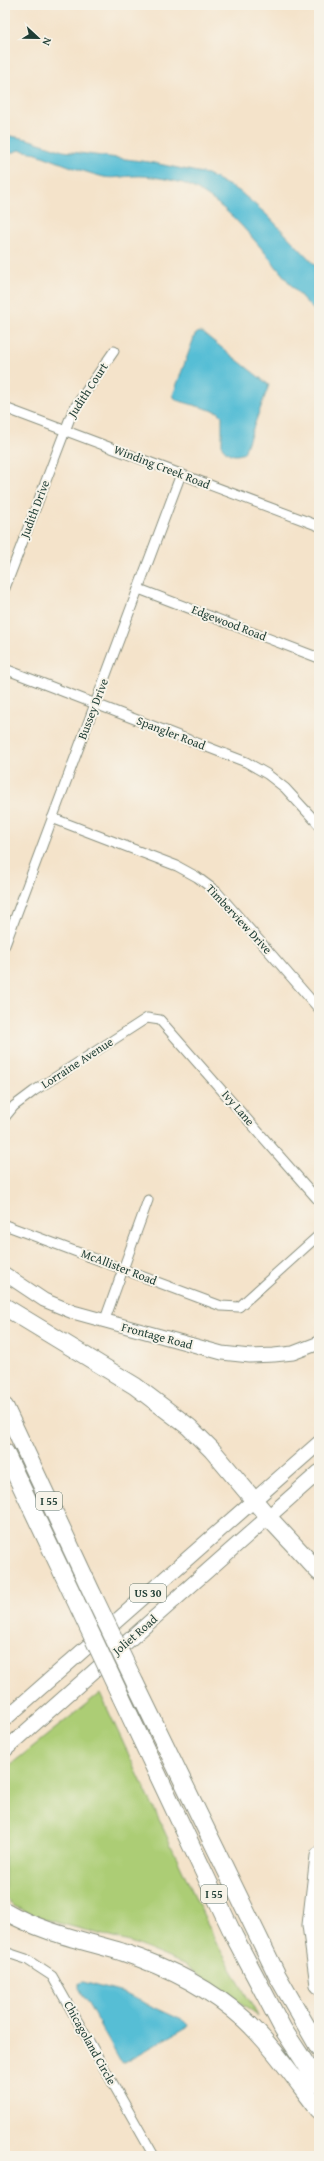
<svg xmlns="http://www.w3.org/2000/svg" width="324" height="2161" font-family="'Gentium Book Plus',serif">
	<rect width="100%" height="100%" fill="#f7f3e8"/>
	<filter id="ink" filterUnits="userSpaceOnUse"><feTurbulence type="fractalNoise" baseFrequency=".025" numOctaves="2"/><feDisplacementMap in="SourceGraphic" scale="8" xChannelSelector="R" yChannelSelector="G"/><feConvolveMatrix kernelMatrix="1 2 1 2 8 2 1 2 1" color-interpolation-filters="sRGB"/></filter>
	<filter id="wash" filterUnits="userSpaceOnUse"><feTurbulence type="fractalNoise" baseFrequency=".012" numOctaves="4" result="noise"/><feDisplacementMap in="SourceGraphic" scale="16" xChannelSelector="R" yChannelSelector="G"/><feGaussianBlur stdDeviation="0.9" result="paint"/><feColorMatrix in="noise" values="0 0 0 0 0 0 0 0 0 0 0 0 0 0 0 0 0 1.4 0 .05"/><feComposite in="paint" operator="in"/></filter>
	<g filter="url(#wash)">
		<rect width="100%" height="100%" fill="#f4e3ca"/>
		<path fill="#accd75" stroke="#668554" d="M100,1693L217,1944L258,2016L183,1964L133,1943L37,1917L12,1905L5,1898V1769Z"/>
		<path fill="#57bed5" stroke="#3b7e84" d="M5,135L27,139L63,151L149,162L207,174L239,191L266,214L319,269V315C275,274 245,212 188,185C175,180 147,175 134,176C124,176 114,179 104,177C79,171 55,160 31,152L19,150L5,155Z
			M199,332L203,333L269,385L244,453C235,457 228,455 222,447V416L218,412L176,400L173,395L195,335Z
			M83,1982L123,1993L184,2021L188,2025L187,2027L123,2063L120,2061L79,1988V1983Z"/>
	</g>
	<g filter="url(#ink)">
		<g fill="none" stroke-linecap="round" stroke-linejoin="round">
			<g stroke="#8a907f" stroke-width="11">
				<path id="street" d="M5,408L319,526
					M5,588L73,410L114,351
					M139,589L319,658
					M5,669L246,762L267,774L285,788L319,825
					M52,818L177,866L197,877L217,892L319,1009
					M5,945L181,474
					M5,1117L14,1106L34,1091L147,1018L160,1020L319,1201
					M5,1225L221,1306L239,1307L319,1235
					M104,1322L148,1200
					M5,1952L26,1959L52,1976L154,2156"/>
			</g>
			<g stroke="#8a907f" stroke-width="15">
				<path id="secondary" d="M5,1274L44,1300L73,1312L222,1353L250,1356L274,1355L293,1353L319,1343"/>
			</g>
			<g stroke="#8a907f" stroke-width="16">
				<path id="primary" d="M5,1719L319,1443
					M5,1750L319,1472"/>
			</g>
			<g stroke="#8a907f" stroke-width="19">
				<path id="highway" d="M5,1307L135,1386L189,1427L212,1450L269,1518L319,1572
					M5,1407L93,1595
					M5,1452L79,1608
					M135,1683L277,1975L319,2048
					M121,1697L234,1936L283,2029L319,2084
					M319,1856L311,1925L319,1985
					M5,1911C41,1932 82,1940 122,1952C167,1967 209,1987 244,2019C272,2045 295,2079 319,2110"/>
			</g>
			<use href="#street" stroke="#fff" stroke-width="9"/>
			<use href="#secondary" stroke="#fff" stroke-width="13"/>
			<use href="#primary" stroke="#fff" stroke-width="14"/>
			<use href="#highway" stroke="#fff" stroke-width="17"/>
			<g stroke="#8a907f" stroke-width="19" stroke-linecap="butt">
				<path id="highway-bridge" d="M93,1595L135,1683
					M79,1608L121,1697"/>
			</g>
			<use href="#highway-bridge" stroke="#fff" stroke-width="17"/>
		</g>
	</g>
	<g text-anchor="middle" stroke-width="4" stroke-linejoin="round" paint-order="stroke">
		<g fill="#f7f3e8" stroke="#60746a" stroke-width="1">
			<rect x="36" y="1492" width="26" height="18" rx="3"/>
			<rect x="130" y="1584" width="36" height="18" rx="3"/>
			<rect x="201" y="1885" width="26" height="18" rx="3"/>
		</g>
		<g font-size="11" font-weight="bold" fill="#1f3d34">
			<text x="49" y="1505">I 55</text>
			<text x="148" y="1597">US 30</text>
			<text x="214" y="1898">I 55</text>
		</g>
		<g font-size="12" fill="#1f3d34" stroke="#f7f3e8">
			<text transform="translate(88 390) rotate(-57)" y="4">Judith Court</text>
			<text transform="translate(162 467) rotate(21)" y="4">Winding Creek Road</text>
			<text transform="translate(35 509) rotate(-69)" y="4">Judith Drive</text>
			<text transform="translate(229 623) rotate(21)" y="4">Edgewood Road</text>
			<text transform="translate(93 709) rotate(-69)" y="4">Bussey Drive</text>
			<text transform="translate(171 733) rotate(21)" y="4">Spangler Road</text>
			<text transform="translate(239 919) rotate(47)" y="4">Timberview Drive</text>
			<text transform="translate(77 1063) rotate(-33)" y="4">Lorraine Avenue</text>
			<text transform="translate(238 1108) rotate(49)" y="4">Ivy Lane</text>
			<text transform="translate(119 1267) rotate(21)" y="4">McAllister Road</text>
			<text transform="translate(157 1336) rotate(15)" y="4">Frontage Road</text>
			<text transform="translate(135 1635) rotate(-41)" y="4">Joliet Road</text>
			<text transform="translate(90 2043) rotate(61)" y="4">Chicagoland Circle</text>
		</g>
	</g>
	<rect width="324" height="2161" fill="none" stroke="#f7f3e8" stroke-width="20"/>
	<g transform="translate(38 38) rotate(112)" stroke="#f7f3e8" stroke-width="3" paint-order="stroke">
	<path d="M0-3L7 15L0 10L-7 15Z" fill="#1f3d34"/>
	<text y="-6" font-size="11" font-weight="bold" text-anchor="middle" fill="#1f3d34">N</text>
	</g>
</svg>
